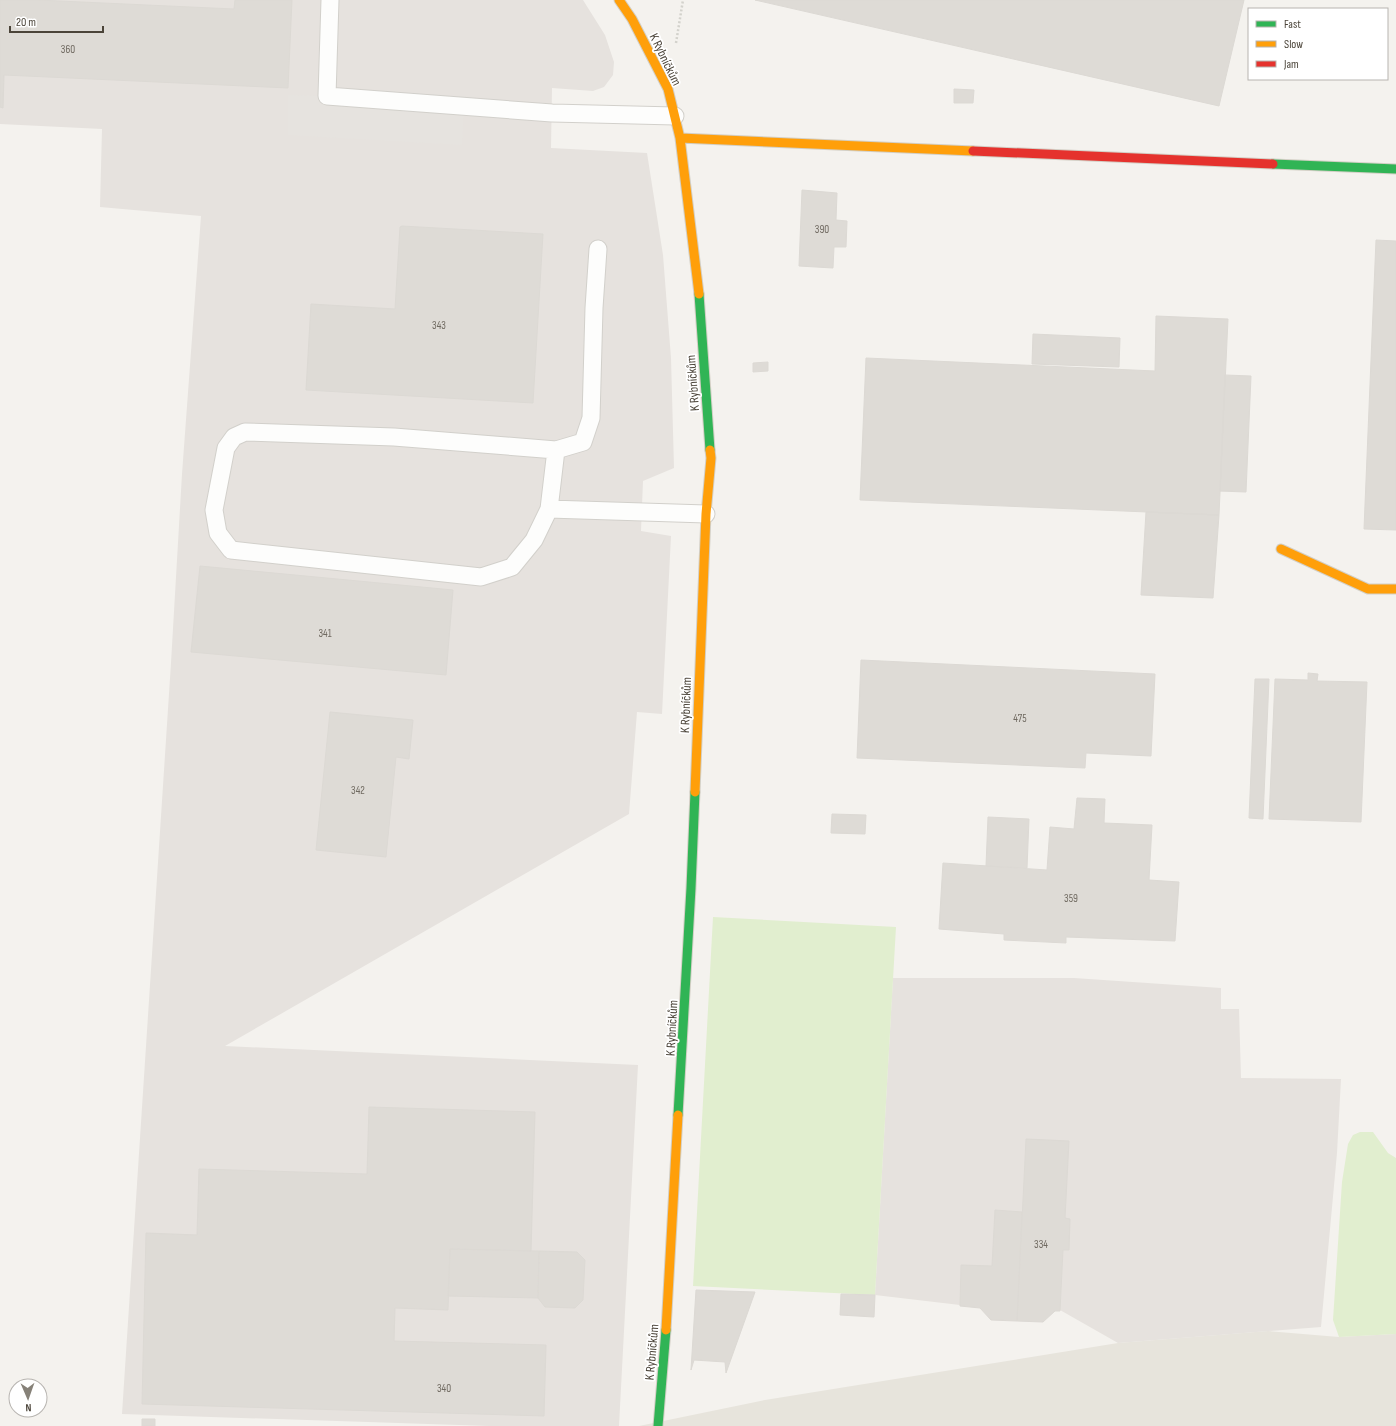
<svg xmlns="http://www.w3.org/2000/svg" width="1396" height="1426" font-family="'Sofia Sans Condensed',sans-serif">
	<rect width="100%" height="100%" fill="#f4f2ee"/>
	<path fill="#e7e4dc" d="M1268,1331L1339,1337L1396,1334V1426H639L765,1400L1118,1343Z"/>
	<path fill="#e6e2de" d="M0,0H583L605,35L614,62L613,75L604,87L593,91L552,88L551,148L647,153L663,255L671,358L674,468L643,481L641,531L671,536L662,714L637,712L629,814L225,1046L638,1065L619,1426H489L122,1414L171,663L182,474L201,216L100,207L102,129L0,124Z
		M893,978H1074L1221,988V1009H1239L1241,1078L1341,1079L1337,1153L1321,1327L1118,1343L1060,1310H1055L1043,1321L991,1318L980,1306L960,1305L875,1295Z"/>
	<path fill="#e1eecf" d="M713,917L896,927L875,1295L693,1286Z
		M1360,1132H1373L1388,1153L1396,1158V1334L1339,1337L1333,1320L1342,1182L1348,1144L1353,1135Z"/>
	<path fill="#e6e3df" d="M288,95L327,96L464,106L462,145L288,135Z"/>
	<path fill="#dedbd6" stroke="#dcd9d4" d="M0,0H38L234,9L235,0H292L288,88L4,75L3,108L0,107Z
		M755,0H1244L1219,106Z
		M954,89L974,90L973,103H954Z
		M802,190L837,193L836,220L847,221L846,247H834L833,268L799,266Z
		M402,226L543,234L533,403L306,390L311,304L395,309L400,227Z
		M1376,240L1396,241V530L1364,529Z
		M1156,316L1228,319L1219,515L860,500L866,358L1155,371Z
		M1033,334L1120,338L1119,367L1032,364Z
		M768,362V371L753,372V363Z
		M1225,375L1251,376L1246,492L1220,491Z
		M1146,512L1219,515L1213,598L1141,595Z
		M200,566L453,590L446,675L191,652Z
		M861,660L1155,674L1151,756L1086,753L1085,768L857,758Z
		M1308,673L1318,674L1317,681L1367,682L1361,822L1269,819L1275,679L1308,680Z
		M1255,679H1269L1263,819L1249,818Z
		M330,712L413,720L409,759L396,757L386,857L316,850Z
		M1077,798L1105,799L1104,823L1152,825L1149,880L1179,882L1175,941L1066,937V943L1004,940V934L939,929L943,863L1047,870L1050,827L1074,829Z
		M832,814L866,815L865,834L831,833Z
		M988,817L1029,819L1027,868L986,866Z
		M369,1107L535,1112L531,1251L450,1249L448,1310L395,1308L394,1341L546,1345L544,1416L142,1404L146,1233L197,1235L199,1169L367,1174Z
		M1026,1139L1069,1141L1065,1218L1070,1219L1069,1250H1063L1060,1311H1055L1043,1322L1017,1321Z
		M995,1210L1022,1212L1017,1321L991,1320L980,1308L960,1306L961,1265L992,1266Z
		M450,1249L539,1251L538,1298L448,1296Z
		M539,1251L577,1252L585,1260L583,1300L575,1308L545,1307L538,1298Z
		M696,1290L755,1292L726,1373L725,1362L694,1360L691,1370Z
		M841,1294L875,1295L874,1317L840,1315Z
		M142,1419H155V1426H142Z"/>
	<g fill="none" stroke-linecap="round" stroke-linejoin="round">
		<g stroke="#d2d0cb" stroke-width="19">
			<path id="lane" d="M330,0L327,96L552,113L675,116
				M556,450L549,509L534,540L512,567L481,577L231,550L218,533L214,510L226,448L234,437L245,432L394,437L556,450L583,442L591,418L594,308L598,249
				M549,509L706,514"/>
		</g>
		<g stroke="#d3cfc5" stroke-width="11">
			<path id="fast" d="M1273,164L1396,169
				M699,294L710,450
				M678,1115L691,888L695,792
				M658,1426L666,1330"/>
		</g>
		<g stroke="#d3cfc5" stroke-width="11">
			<path id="slow" d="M619,0L632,19L668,89L680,138L699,294
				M680,138L973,151
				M1281,549L1368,589H1396
				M695,792L706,514L711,458L710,450
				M666,1330L678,1115"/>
		</g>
		<g stroke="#d3cfc5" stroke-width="11">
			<path id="jam" d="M973,151L1273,164"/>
		</g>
		<path stroke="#d3d2cc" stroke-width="2.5" stroke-dasharray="2 2" stroke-linecap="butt" d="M676,43L683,0"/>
		<use href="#lane" stroke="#fdfdfc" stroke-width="17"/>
		<use href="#fast" stroke="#30b455" stroke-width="9"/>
		<use href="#slow" stroke="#ff9f0a" stroke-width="9"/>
		<use href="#jam" stroke="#e5322d" stroke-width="9"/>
	</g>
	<g text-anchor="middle" stroke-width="3.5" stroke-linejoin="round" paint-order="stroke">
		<g font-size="11" fill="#706a61">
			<text x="68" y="53">360</text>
			<text x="822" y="233">390</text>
			<text x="439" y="329">343</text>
			<text x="325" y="637">341</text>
			<text x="1020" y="722">475</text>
			<text x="358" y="794">342</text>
			<text x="1071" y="902">359</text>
			<text x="1041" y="1248">334</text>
			<text x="444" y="1392">340</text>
		</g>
		<g font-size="13" fill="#4b4439" stroke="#fff">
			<text transform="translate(666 59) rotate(64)" y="5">K Rybníčkům</text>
			<text transform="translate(692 383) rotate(-94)" y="5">K Rybníčkům</text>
			<text transform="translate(685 705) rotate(-88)" y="5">K Rybníčkům</text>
			<text transform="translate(671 1028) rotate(-87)" y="5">K Rybníčkům</text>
			<text transform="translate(651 1352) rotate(-85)" y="5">K Rybníčkům</text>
		</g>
	</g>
	<rect x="1248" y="8" width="140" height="72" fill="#ffffff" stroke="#b7b4b0"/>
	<rect x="1256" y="21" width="20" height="6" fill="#30b455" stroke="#b7b4b0"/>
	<text x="1284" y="28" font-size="12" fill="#4b4439">Fast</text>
	<rect x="1256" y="41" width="20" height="6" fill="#ff9f0a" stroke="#b7b4b0"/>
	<text x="1284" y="48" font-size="12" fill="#4b4439">Slow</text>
	<rect x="1256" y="61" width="20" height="6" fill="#e5322d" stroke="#b7b4b0"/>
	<text x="1284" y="68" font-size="12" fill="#4b4439">Jam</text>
	<g transform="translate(28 1398) rotate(178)"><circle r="19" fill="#ffffff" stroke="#b7b4b0"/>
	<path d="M0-3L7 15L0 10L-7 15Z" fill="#868178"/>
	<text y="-6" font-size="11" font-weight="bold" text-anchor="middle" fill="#4b4439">N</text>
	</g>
	<path d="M10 26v6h93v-6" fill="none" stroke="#4b4439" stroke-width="2"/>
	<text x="16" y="26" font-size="12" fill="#4b4439" stroke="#ffffff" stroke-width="3" paint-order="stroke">20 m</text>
</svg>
